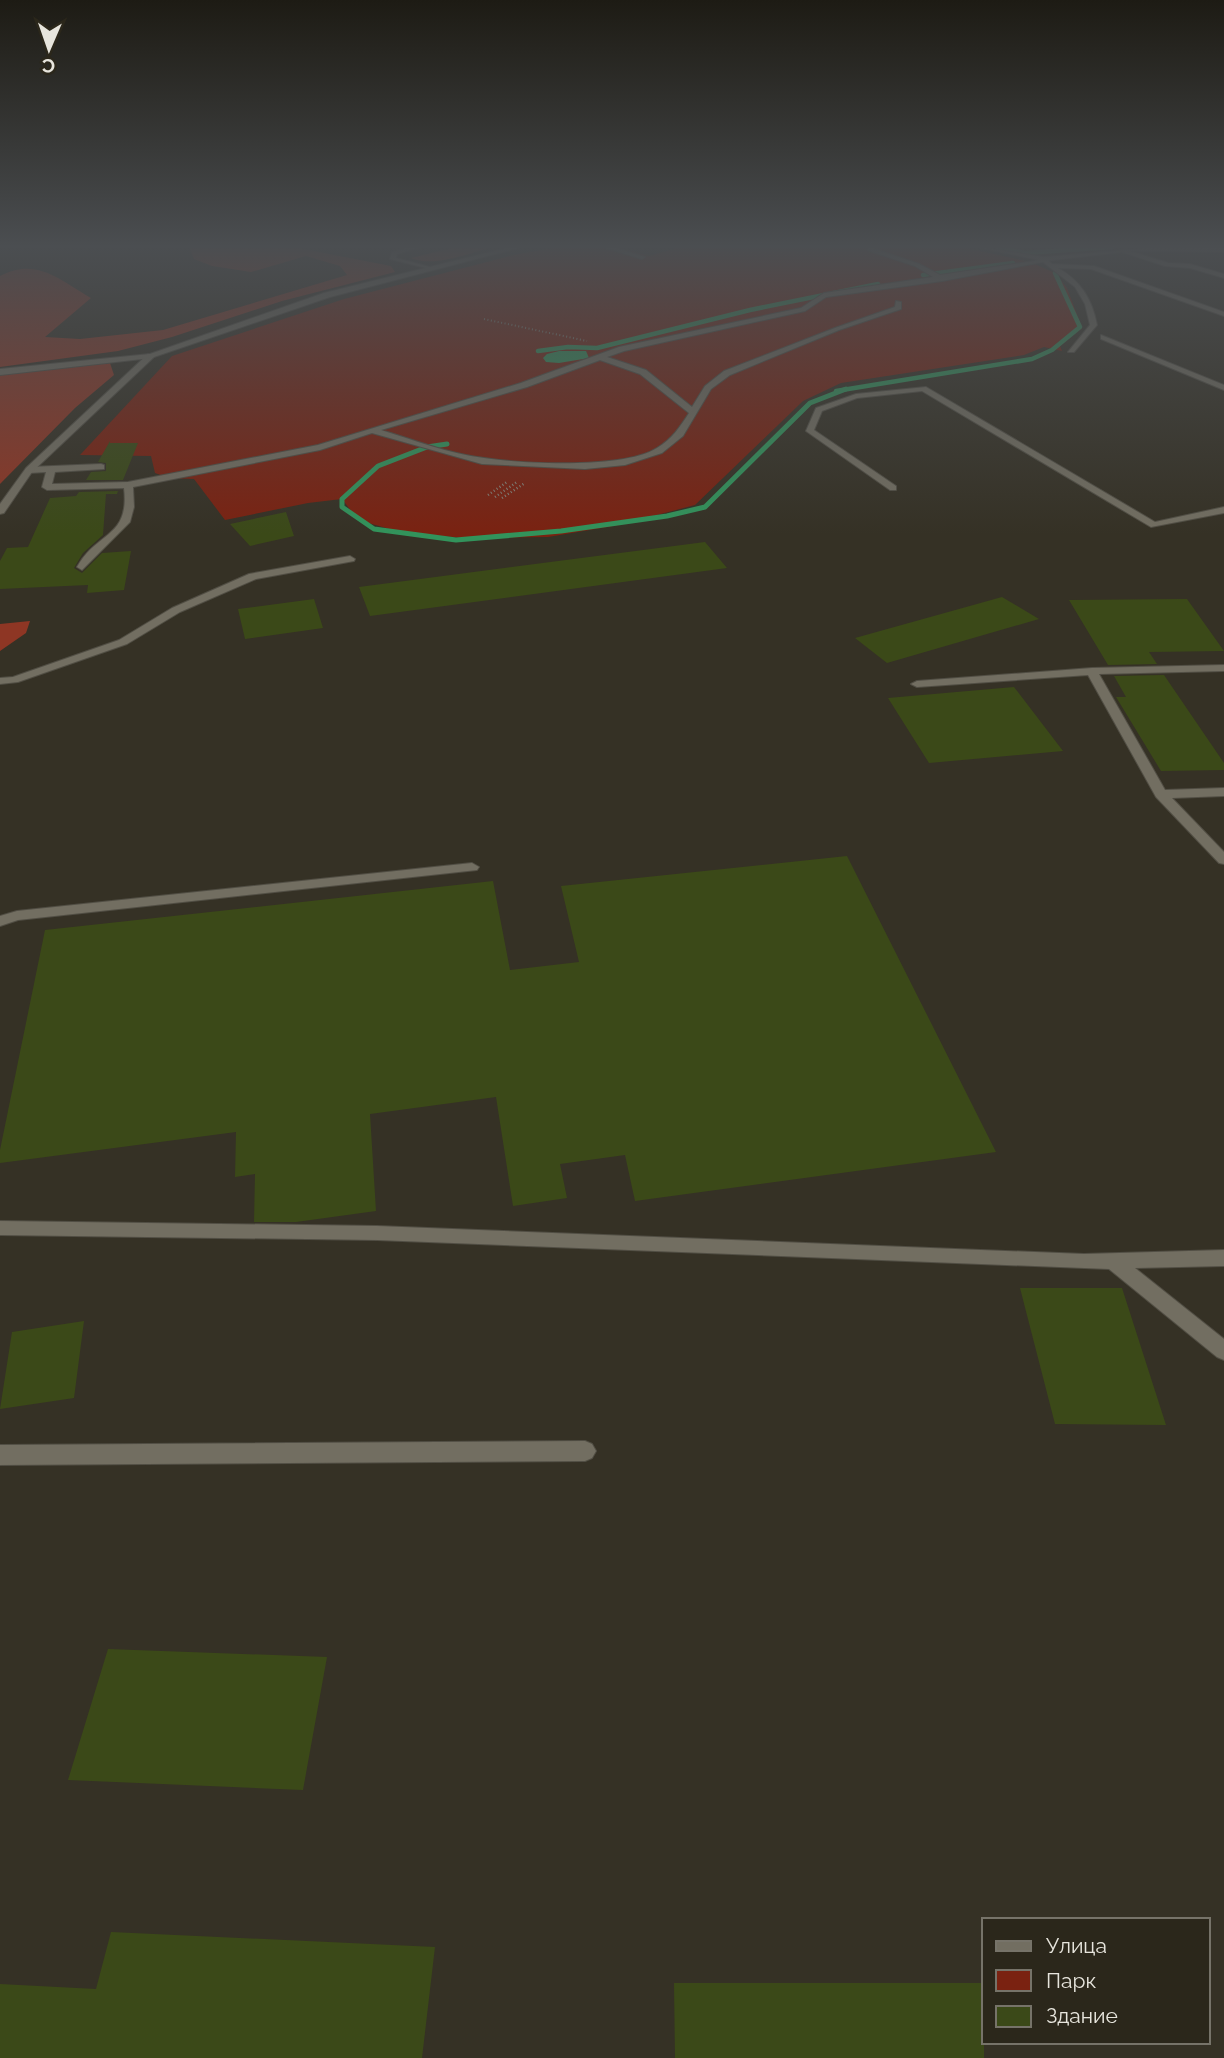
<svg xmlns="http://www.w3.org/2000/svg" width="1224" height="2058" font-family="Raleway,sans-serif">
	<rect width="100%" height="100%" fill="#353125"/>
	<path fill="#7a2211" d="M558,247H617L649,256L681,247H962L1030,262L1055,273L1067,288L1082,328L1060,346L1062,351L1044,347L1024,355L841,383L803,401L695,505L619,525L548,537L463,538L400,532L358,520L342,499L308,503L225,520L194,479L169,478L155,473L151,456L80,455L172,356L344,299L514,255Z"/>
	<path fill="#8e3624" d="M189,247H293L391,266L395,272L282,301L172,337L118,351L0,367V276C37,257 59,280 91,298L45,337L80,339L163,330L347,275L340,266L306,256L251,272L212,266L194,259Z
		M456,247H492C469,253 434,268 411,258Z
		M110,363L114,375L75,408L0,484V375Z
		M30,621L26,633L0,651V624Z"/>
	<path fill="#32935b" d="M559,351H586L589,358L559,363L546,362L543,358L547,354Z"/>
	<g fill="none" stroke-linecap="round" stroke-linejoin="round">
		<path stroke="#32935b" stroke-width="4.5" d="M998,247L1024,253L1112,247
			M923,275L1013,263
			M538,351L568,347L597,348L750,310L878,284
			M836,391L1032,359L1052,350L1080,327L1055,273"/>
		<path stroke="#32935b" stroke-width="5" d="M447,444L427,447L378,466L342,499V507L374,529L456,540L561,531L667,516L705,507L810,403L846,389"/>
	</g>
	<path fill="#3b4918" d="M110,441V443H138L123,480H86L91,472L106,471V463L98,462Z
		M118,491L117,494H106L103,535L83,553L74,568L82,573L102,553L131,551L124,590L87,593L88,585L0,589V561L7,548L28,547L50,498L76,496L79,492Z
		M286,512L294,536L250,546L230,524Z
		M705,542L727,568L370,616L359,587Z
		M1002,597L1039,619L887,663L855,638Z
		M314,599L323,628L245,639L238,609Z
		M1187,599L1224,651L1149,652L1157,664L1108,665L1069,600Z
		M1164,675L1224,763V770L1161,771L1116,697H1126L1114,676Z
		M1014,687L1063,751L929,763L888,698Z
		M847,856L996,1152L635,1201L625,1155L560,1164L567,1198L513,1206L496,1097L370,1114L376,1211L296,1222H254L255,1174L235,1177L236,1132L0,1163V1150L45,930L493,881L510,970L579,962L561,886Z
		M1020,1288H1122L1166,1425L1055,1424Z
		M84,1321L74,1398L0,1409L12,1332Z
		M108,1649L327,1657L303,1790L68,1780Z
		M111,1932L435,1947L422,2058H0V1984L96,1989Z
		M674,1983H984V2058H675Z"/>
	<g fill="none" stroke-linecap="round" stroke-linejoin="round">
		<g stroke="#514e44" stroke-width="2">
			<path id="lane" d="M411,247H421L397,254L396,258L430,267V269L390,259L392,252Z
				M603,247H613L645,257L642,259Z
				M869,247L919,264L940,275L1034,261L1044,257L1052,264L1094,266L1224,312V316L1091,269L1058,268C1081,281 1092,299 1097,325L1074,352H1068L1090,325L1085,304L1075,287L1043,262L942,281L826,297L805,311L624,351L607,357L646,370L692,407L705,386L724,371L835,328L895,307L896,301L901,302V309L839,330L730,375L711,389L683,436L662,453L625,465L585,469L482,464L372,433L320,450L133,487L134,507L130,522L82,570L77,567C97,531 130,538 124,488L47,490L42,487L46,472L29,473L25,470L29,467L101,464L104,465V469L55,472L52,484L128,482L318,445L521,383L619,347L801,308L824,293L933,277L915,266L867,250ZM600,360L640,374L689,413C680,427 672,439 657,448C624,469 524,464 484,458C449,454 414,440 381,430L527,387Z
				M1224,248V252L1137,251L1140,249Z
				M1124,249L1168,263L1190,264L1224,274V278L1190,268L1165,266L1122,252Z
				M1101,335L1224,385V390L1101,339Z
				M926,387L1155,522L1224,507V513L1151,527L922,391L857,398L822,411L814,430L896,486V490H890L806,431L816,408L856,394Z
				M350,556L355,559L354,561L256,579L180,612L127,644L18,682L0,684V678L13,677L119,640L172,608L249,574Z
				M1224,665V671L1099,674L1165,790L1224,788V796L1172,798L1224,852V864L1219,863L1156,797L1088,675L917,687L911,684L917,681L1092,668Z
				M472,863L479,867L477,870L18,920L0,926V916L17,911Z
				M0,1221L377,1226L1084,1254L1224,1250V1266L1135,1268L1224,1339V1360L1217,1357L1109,1269L377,1240L0,1235Z
				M585,1441L592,1444L596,1451L592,1458L585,1461L0,1465V1445Z"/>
		</g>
		<g stroke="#514e44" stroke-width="2">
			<path id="street" d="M977,247L1044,257L1166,247L1044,261Z
				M148,354L155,356L32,472L4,513L0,514V504L26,468Z"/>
		</g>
		<g stroke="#514e44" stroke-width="2">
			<path id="secondary" d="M511,247H522L330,297L151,358L0,375V369L150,354L324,293Z"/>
		</g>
		<path stroke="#87847a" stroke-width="2" stroke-dasharray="1 2.5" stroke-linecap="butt" d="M484,319L587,341"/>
		<path stroke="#87847a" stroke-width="2.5" stroke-dasharray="1 2.5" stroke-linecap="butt" d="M488,495L507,482
			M495,497L517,482
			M502,498L525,483"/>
		<use href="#lane" fill="#726e61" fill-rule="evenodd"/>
		<use href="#street" fill="#726e61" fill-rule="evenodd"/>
		<use href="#secondary" fill="#726e61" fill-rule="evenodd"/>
	</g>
	<linearGradient id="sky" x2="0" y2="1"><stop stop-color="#1d1b14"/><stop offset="0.46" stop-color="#4b4e51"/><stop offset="1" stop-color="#4b4e51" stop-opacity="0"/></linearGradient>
	<rect width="1224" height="535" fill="url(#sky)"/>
	<rect x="982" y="1918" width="228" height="126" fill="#2b271b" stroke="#767369" stroke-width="2"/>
	<rect x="996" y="1941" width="35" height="10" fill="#726e61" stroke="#767369" stroke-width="2"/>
	<text x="1046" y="1953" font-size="21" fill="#e7e5dd">Улица</text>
	<rect x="996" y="1970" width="35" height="21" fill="#7a2211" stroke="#767369" stroke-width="2"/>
	<text x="1046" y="1988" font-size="21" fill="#e7e5dd">Парк</text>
	<rect x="996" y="2006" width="35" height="21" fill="#3b4918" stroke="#767369" stroke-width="2"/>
	<text x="1046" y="2023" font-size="21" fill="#e7e5dd">Здание</text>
	<g transform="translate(49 49) rotate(182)" stroke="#2b271b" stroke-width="5" paint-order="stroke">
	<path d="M0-5L12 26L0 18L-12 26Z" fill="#e7e5dd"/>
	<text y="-10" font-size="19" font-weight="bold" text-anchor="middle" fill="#e7e5dd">С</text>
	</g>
</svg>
